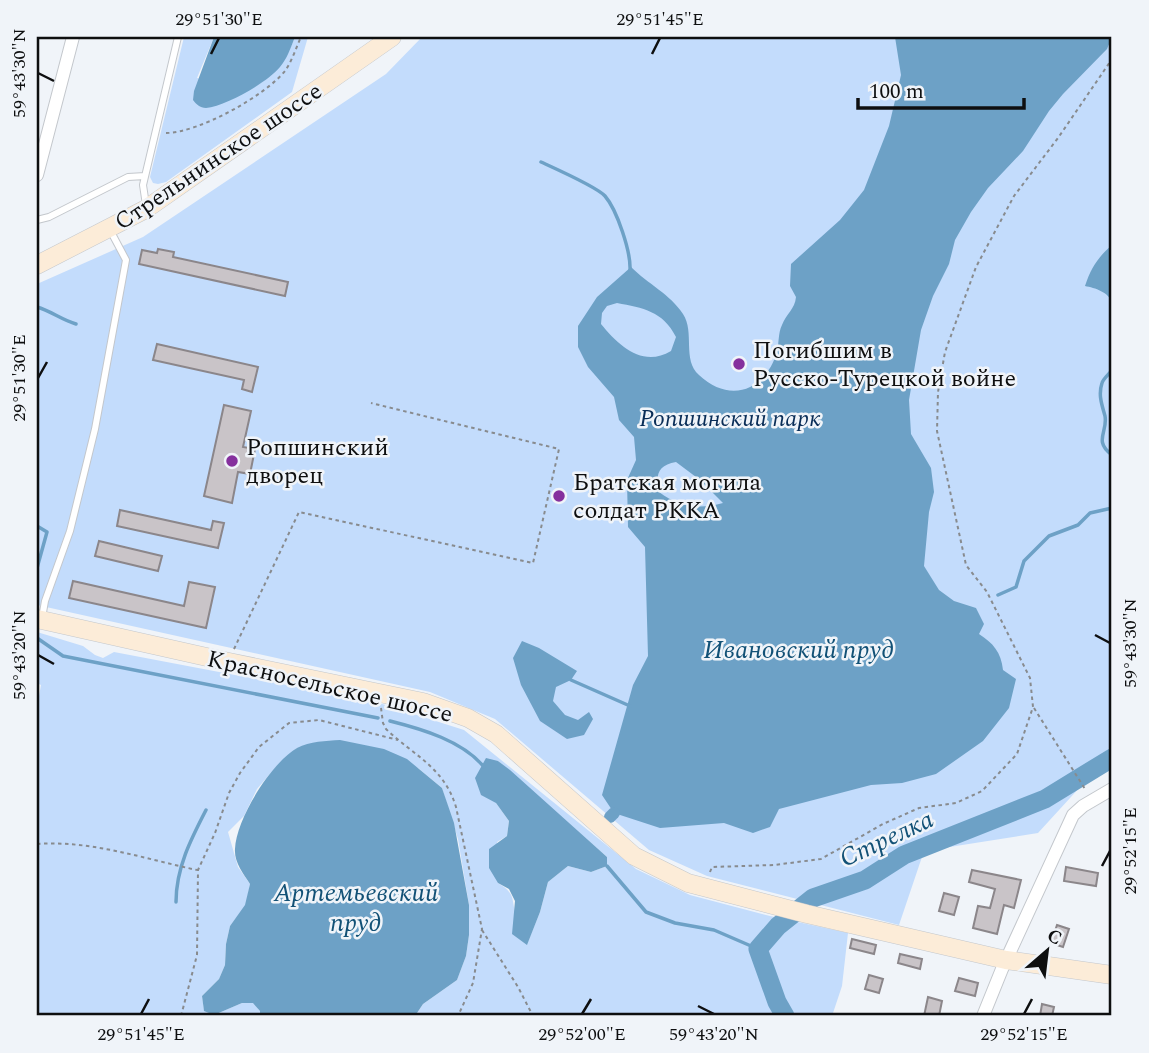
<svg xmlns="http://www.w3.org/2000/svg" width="1149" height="1053" font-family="Spectral,serif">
	<rect width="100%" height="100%" fill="#f0f4f9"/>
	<path fill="#c3dcfc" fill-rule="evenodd" d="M184,37H214L197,78L247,91C274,76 283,67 295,37H308L292,92L166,182L158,184L153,183L150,177Z
		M422,37H1112V769L1081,786L1038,833L924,851L899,925L707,876L649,850L495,719L430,692L37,605V284L143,237L386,74Z
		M37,632L83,646L95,655L103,658L114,652L376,702L464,730L636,869L690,895L770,916L848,933L842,986L832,1016H415L423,1004L457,980L466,956L469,935V905L458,839L442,788L418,768L297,748L275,768L257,789L244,816L228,832L238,867L250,884L246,905L230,926L226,944L225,965L219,979L202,996L204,1010L214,1015L242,1003H254L260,1011V1016H37V707L41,685L37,683ZM498,761L607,857V866L591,872L568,866L548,882L540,912L527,944C523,935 519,926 516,916C511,898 516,894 498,883L497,842L507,836L509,821L496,803Z"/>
	<path fill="#6da1c6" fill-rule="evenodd" d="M214,37H295C291,47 287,59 280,67C268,82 226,106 206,108C200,108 196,104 193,100L194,91Z
		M895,37H1112L1107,49L1063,94L1049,111L1023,151L988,188L971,212L955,240L949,264L933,296L921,330L909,400L911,434L931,468L934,492L929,512L924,566L939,590L954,601L976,608L984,624L979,634C993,643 1001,652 1003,670L1016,679L1009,708L983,741L936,774L902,783L871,785L779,809L770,827L753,833L724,823L660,828L614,813L602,795L633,685L648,656L645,547L628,527L627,480L636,460L634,437L619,420L614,397L588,367L578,347V326L597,297L631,267C648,284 670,294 683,314C695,332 682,360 699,375C730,404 765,391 777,352C779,343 778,333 782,325C786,314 795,309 796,297L790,286L791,264L840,220L864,190L889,126L901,75ZM617,303C643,308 663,311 676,337L671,351C643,368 619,346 601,324L602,313L607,306ZM676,462L700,480L723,503C699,510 679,507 659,492C655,475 658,465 676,462Z
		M1112,245V303C1109,292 1095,288 1085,286C1091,268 1098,257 1112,245Z
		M522,641L539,648L577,671L571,680L556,687L553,701L565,715L578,720L589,712L593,719L584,735L567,739L540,721L521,685L513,658Z
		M340,740L384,749L407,759L442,788L454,823L469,905V935L466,956L457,980L423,1004L415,1016H260V1011L253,1003H242L214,1015L204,1011L202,996L219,979L225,965L226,944L230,926L245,905L250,884C243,873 234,862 235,849C236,819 271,763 297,748C310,741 326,741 340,740Z
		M486,758L498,761L510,770L607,857V866L591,872L568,866L548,882L540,912L527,945L512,934L515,901L509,889L498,883L489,868V849L507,836L509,821L496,803L481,795L475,778Z"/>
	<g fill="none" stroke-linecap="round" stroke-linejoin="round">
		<path stroke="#6da1c6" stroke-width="3.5" d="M541,162C554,168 597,187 605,196C617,210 631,252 630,270
			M37,307C51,311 62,320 76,324
			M1112,370C1109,374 1103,379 1102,383C1098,395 1102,405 1105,416C1108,432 1093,441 1112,455
			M37,526L47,532L37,568
			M998,595L1016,587L1024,561L1049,536L1078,525L1090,513L1112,508
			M37,638L63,656L378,718
			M571,680L630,706
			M390,721C422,729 463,741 484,767
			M607,866L646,912L675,923L714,930L758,949
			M176,902C176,868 191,839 206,810"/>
		<path stroke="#6da1c6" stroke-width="12" d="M610,817L614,813"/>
		<path stroke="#6da1c6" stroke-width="19" d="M785,1016L777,1002L758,949L778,926L813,898L865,880L904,855L1045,799L1112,758"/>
	</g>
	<path fill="#c9c4c8" stroke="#8b868a" stroke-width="2" d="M158,249L174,252L173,257L288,282L285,296L139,264L142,250L157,253Z
		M157,344L258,367L252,392L242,389L244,380L153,360Z
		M224,405L251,411L243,447L255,449L250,474L238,472L232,503L204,496Z
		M120,510L211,530L213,521L224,523L218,548L117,526Z
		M99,541L162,556L158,571L95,556Z
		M73,581L184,606L189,582L215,587L206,628L69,598Z
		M1066,867L1098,873L1096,886L1064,881Z
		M972,870L1021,880L1014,908L1004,905L997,934L973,928L978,906L990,908L995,889L969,882Z
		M944,893L959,897L954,915L939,911Z
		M1057,925L1069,929L1063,947L1051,943Z
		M852,939L876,945L874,954L850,948Z
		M900,954L922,959L920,969L898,963Z
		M869,975L883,979L879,993L865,989Z
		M959,978L978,983L975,996L955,991Z
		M928,997L942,1001L939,1016H924Z
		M1042,1004L1054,1007L1052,1016H1040Z"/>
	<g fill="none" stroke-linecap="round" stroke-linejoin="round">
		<g stroke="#c3c7cc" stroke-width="8">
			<path id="lane" d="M146,205L143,185L178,37
				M37,220L49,217L128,177L145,176
				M42,618L45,601L70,531L95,429L126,260L110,230"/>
		</g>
		<g stroke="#c3c7cc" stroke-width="14">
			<path id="street" d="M37,175L73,37
				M983,1016L1002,969L1073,815L1083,806L1112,789"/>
		</g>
		<g stroke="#c3c7cc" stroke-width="19">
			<path id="secondary" d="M37,265L146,209L392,37
				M37,619L229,662L423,702L468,718L496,734L634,856L688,883L807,914L1006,960L1112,975"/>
		</g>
		<path stroke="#888b8e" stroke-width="2" stroke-dasharray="3.5 3.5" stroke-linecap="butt" d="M166,133C198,133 265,96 285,71C292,61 296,48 301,37
			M234,649L299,512L533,563L559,449L371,403
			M381,708L383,723L386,729C414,756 444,767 456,807L482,929L473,983L458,1016
			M1034,708L1085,789
			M37,844C91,840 145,859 197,870
			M710,872L712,867L774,865L821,859L883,824L919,808L956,803L982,791L1017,754L1033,707L1030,678L987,592L966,565L937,431L938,392L945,352L976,267L1014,196L1058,138L1112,59
			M482,930L518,987L533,1016
			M181,1016L197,955L198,870L215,833L229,793L240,773L259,747L289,723L319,720L398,740"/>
		<use href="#lane" stroke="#fff" stroke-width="6"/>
		<use href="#street" stroke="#fff" stroke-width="12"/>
		<use href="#secondary" stroke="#fcecd8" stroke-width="18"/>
	</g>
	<path fill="none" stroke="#0e0f10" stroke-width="2.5" d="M211,54L219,38M652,54L660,38M38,73L54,81M38,378L47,362M1095,635L1110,643M38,655L54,664M1102,866L1110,851M698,1006L714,1014M141,1014L149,999M582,1014L591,999M1024,1014L1032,999"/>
	<g fill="#85309d" stroke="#f0f4f9" stroke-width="2.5">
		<circle cx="739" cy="364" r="7"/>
		<circle cx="232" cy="461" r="7"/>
		<circle cx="559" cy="496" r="7"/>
	</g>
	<g text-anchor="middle" stroke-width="5" stroke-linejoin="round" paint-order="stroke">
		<g font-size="24" fill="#0e0f10" stroke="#f0f4f9">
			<text transform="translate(218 156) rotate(-34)" y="8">Стрельнинское шоссе</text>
			<text transform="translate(330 686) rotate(13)" y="8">Красносельское шоссе</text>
		</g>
		<g font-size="24" fill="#0e0f10" stroke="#f0f4f9" text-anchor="start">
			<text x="753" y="358">Погибшим в<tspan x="753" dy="28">Русско-Турецкой войне</tspan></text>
			<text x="246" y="455">Ропшинский<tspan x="246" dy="28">дворец</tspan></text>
			<text x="573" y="490">Братская могила<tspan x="573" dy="28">солдат РККА</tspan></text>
		</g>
		<g font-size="24" font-style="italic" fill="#092d57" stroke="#f0f4f9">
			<text x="730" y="426">Ропшинский парк</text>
		</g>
		<g font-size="26" font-style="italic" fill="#125176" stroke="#f0f4f9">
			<text x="799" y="658">Ивановский пруд</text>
			<text transform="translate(886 838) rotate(-25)" y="9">Стрелка</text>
			<text x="356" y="901">Артемьевский<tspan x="356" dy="30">пруд</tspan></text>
		</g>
	</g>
	<rect width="1149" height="1053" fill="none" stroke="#f0f4f9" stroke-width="77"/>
	<g transform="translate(1047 951) rotate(28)" stroke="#f0f4f9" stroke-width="5" paint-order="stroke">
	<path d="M0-5L12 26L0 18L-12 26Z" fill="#0e0f10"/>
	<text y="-10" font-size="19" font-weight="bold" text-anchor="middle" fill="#0e0f10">С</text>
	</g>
	<path d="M858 98v10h166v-10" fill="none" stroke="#0e0f10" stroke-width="3.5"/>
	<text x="869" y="98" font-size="21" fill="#0e0f10" stroke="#f0f4f9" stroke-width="5" paint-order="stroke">100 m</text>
	<rect x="38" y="38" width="1072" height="976" fill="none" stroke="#0e0f10" stroke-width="2.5"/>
	<g font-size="18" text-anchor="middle" fill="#0e0f10">
		<text x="219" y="25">29°51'30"E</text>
		<text x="660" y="25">29°51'45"E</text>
		<text transform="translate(19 73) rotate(-90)" y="6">59°43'30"N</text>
		<text transform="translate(19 378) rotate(-90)" y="6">29°51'30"E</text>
		<text transform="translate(1130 643) rotate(-90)" y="6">59°43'30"N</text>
		<text transform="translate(19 655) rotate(-90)" y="6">59°43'20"N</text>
		<text transform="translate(1130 851) rotate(-90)" y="6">29°52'15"E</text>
		<text x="141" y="1040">29°51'45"E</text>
		<text x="582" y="1040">29°52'00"E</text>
		<text x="714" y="1040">59°43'20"N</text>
		<text x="1024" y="1040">29°52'15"E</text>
	</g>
</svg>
